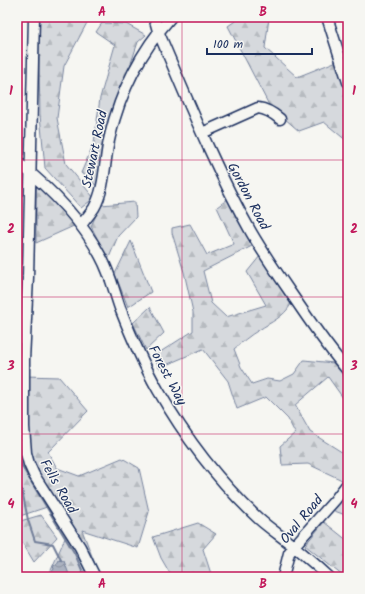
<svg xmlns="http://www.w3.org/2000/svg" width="365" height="594" font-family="Kalam,sans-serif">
	<defs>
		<pattern id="forest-firs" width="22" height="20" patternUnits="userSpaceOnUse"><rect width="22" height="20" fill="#d6d9dd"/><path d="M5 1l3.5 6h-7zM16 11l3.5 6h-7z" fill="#b7bbc0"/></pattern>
		<pattern id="water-waves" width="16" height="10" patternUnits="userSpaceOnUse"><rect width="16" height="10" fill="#abb2c0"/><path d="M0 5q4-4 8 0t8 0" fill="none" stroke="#8a919f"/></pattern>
	</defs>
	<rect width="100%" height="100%" fill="#f6f6f2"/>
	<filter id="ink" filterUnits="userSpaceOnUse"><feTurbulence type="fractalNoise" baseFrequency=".025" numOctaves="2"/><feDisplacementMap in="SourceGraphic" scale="8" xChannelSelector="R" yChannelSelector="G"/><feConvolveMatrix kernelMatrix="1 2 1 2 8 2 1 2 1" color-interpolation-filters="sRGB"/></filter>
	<g filter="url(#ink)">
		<path fill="url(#forest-firs)" stroke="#78849e" d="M38,17H87L89,19L64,66L57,118L66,164L94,198L81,208L45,168L40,115Z
			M241,17H271L269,18L265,48L297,77L342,59L348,74V142L324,122L299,131L269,105L228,26Z
			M102,23L126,24L146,35L138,42L104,145L97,186L81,173L94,143L100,98L115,45L96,32Z
			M36,184L76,225L36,243Z
			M228,199L252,246L203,271L211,303L226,317L266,305L247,272L260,256L291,304C284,317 271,322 259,330C250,335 241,343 234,349L241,367L252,384L267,379L280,381L294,374L304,360L334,363L348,381V405L328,377L295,405L310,432L348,456V468L342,480L308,464L282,465L280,446L295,433L288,419L266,397L237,409L228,381L203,349L159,368L154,356L193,331V312L184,272L172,233V228L190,224L207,255L234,244L217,207Z
			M135,202L136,217L118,236L108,260L91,226L101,205Z
			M131,241L151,292L128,307L115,274Z
			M150,307L164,333L146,350L133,323Z
			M17,331L25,376L59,377L88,411L48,452L57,468L79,476L122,458L139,468L149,512L138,548L82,530L100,577H48L69,529L53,505L17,517Z
			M348,489V516L332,510Z
			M41,515L57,537L34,562L17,534V522Z
			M324,522L348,541V577H344L305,545Z
			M198,523L216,534L203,549L212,577H172L161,558L153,537Z"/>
		<path fill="url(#water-waves)" stroke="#717e99" d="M17,17H20L17,84Z
			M59,560L64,561L70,577H47L48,575L51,573L54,569L53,566L57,564Z"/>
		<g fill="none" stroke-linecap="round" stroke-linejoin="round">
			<path stroke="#717e99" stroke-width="2" d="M17,172V237
				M17,445L21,465L75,554L85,577
				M17,489L22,490L28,520L35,541L53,544L61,560"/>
			<g stroke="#1b2f5e" stroke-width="13">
				<path id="minor" d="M34,17L28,277L24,360V427L26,453L29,464L34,475L80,547L95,577
					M154,17L158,31C187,99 215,168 251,232C266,258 284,283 301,308C316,330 331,351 348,371
					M327,17L348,82
					M202,133L258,108C267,109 273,113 280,119
					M17,162C50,188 81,219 101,257C110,273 114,291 120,308C131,336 143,364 158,390C185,437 219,482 259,519C269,528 281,536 292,545C305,555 317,566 329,577
					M81,225C85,220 90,214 94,208C106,187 104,159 110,136C120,93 141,51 171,17
					M283,577L289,553L294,546L335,500L348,483"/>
			</g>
			<use href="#minor" stroke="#f6f6f2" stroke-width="10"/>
		</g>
	</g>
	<path fill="none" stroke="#c2185b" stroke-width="1" stroke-opacity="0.55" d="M182,17V577M17,160H348M17,297H348M17,434H348"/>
	<g text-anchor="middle" stroke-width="3" stroke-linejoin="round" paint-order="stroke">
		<g font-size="14" fill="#1b2f5e" stroke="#f6f6f2">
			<text transform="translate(94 149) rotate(-78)" y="5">Stewart Road</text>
			<text transform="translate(249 196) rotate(62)" y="5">Gordon Road</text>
			<text transform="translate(168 375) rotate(62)" y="5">Forest Way</text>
			<text transform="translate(59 486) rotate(60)" y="5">Fells Road</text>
			<text transform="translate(301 519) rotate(-50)" y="5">Oval Road</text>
		</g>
	</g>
	<rect width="365" height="594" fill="none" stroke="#f6f6f2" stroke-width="44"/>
	<path d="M207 48v6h105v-6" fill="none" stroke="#1b2f5e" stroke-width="2"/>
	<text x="213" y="48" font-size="12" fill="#1b2f5e" stroke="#f6f6f2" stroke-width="3" paint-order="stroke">100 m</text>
	<rect x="22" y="22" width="321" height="550" fill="none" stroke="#c2185b" stroke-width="1.5"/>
	<g font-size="13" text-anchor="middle" font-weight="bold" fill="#c2185b">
		<text x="102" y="16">A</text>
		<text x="263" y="16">B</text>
		<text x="11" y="95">1</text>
		<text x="354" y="95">1</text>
		<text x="11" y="233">2</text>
		<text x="354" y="233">2</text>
		<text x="11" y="370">3</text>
		<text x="354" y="370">3</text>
		<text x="11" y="508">4</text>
		<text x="354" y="508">4</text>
		<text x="102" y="588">A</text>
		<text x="263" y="588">B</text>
	</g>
</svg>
